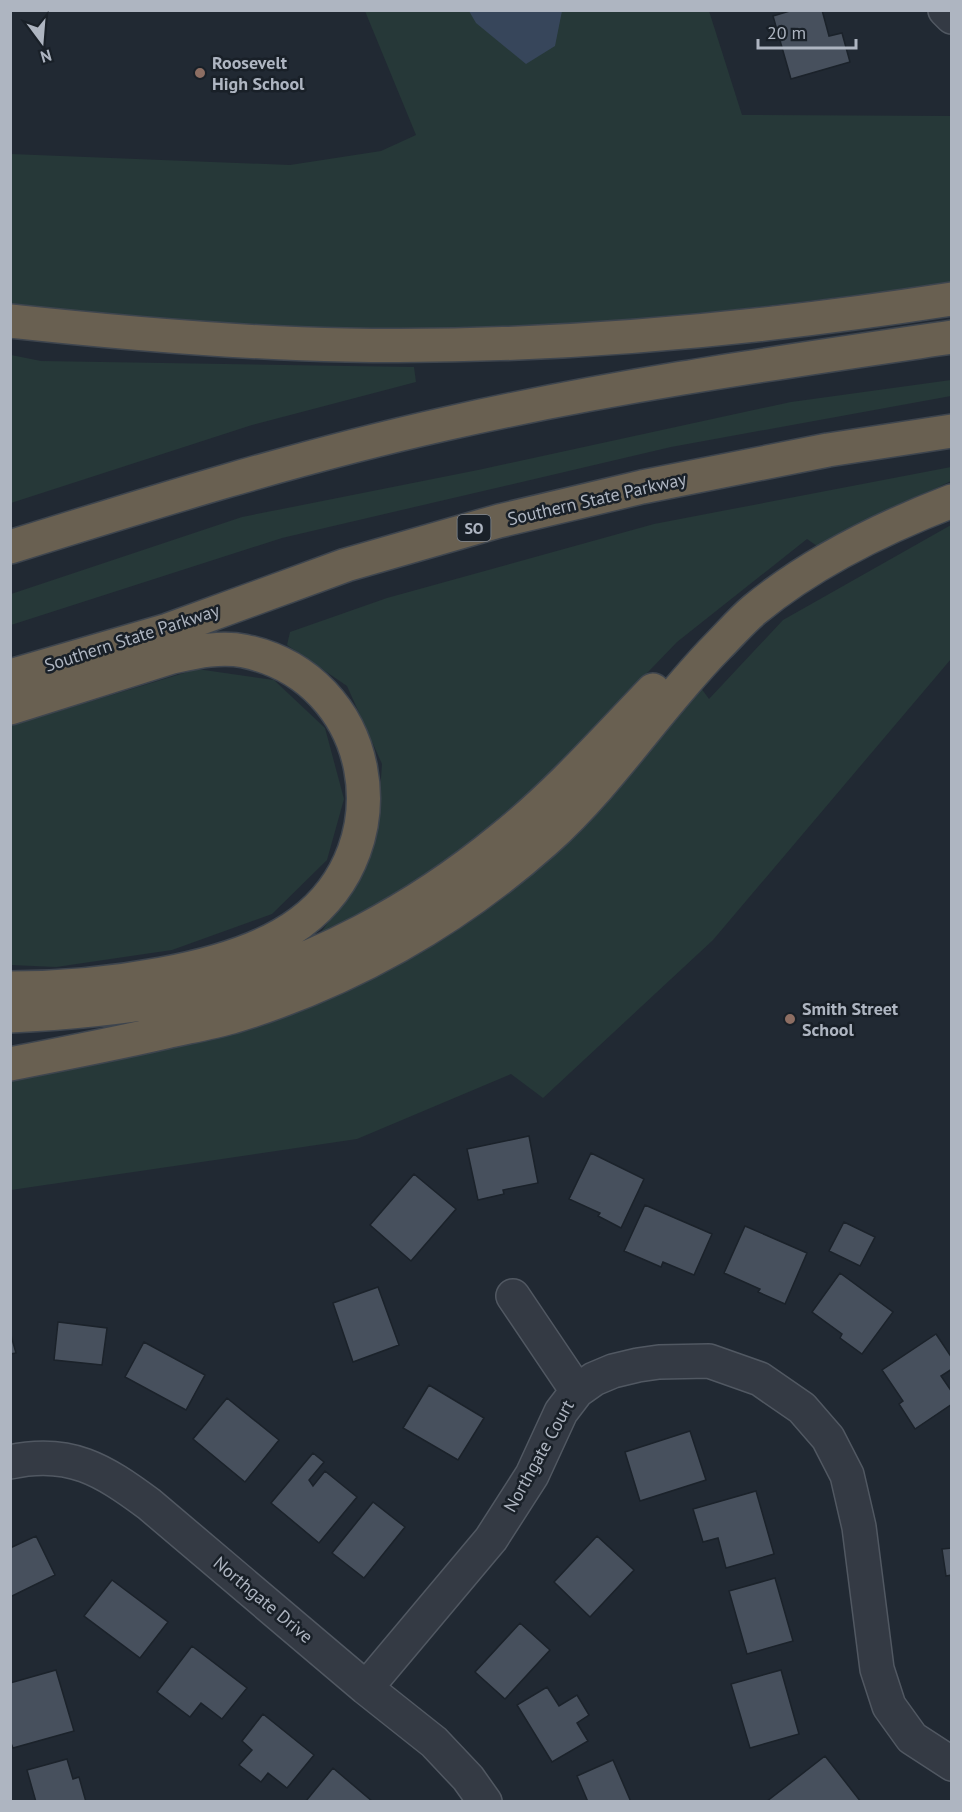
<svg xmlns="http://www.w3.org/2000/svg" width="962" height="1812" font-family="'PT Sans',sans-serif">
	<rect width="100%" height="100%" fill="#212933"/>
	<path fill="#263838" d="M365,11H709L742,115L951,116V284L572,329L287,333L11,306V154L290,165L381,151L416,135Z
		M11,355L41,361L414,367L416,382L252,425L11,503Z
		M951,380V396L671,447L282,538L11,625V594L242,517L478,470L791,402Z
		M951,467V481L817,546L807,539L677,642L515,810L410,889L319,935L337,910L377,833L382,764L347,686L287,645L290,632L387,598L654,524Z
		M951,525V659L713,940L543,1098L511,1074L357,1139L11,1190V1079L313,999L698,684L709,699L783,620Z
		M197,669L274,680L325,728L344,799L327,860L272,914L172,950L56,967L11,965L10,726Z"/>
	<path fill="#37465b" d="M469,11H562L555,46L526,64L476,23Z"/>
	<path fill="#47505d" stroke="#1b222a" stroke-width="1.5" d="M793,10H822L829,36L842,33L850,62L791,79L773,16Z
		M529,1136L538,1183L503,1190L504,1194L478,1200L467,1149Z
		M591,1153L644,1179L621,1228L598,1216L600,1213L569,1199Z
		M414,1174L456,1209L411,1261L370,1225Z
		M645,1205L712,1234L694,1275L663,1262L661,1267L624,1251Z
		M844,1222L875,1237L860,1266L829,1251Z
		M745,1226L807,1253L785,1304L758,1292L760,1289L724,1273Z
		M840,1273L893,1312L862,1354L840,1338L842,1334L812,1312Z
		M378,1287L399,1345L353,1362L333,1303Z
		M58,1322L107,1328L102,1365L54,1360Z
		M10,1332L16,1353L10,1354Z
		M936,1334L952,1358V1369L941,1376L952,1392V1404L915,1429L899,1404L903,1401L882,1370Z
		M144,1342L205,1375L186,1410L125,1377Z
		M429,1385L484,1418L458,1460L403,1428Z
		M227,1398L279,1440L245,1482L193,1439Z
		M690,1431L706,1480L640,1501L625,1452Z
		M313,1453L324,1462L309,1480L313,1486L325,1471L357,1497L319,1543L271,1503Z
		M756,1491L774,1554L726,1568L718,1538L703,1542L693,1509Z
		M373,1502L405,1527L364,1578L332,1553Z
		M36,1536L55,1575L10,1597V1548Z
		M597,1536L634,1570L590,1617L554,1582Z
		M952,1548V1578L951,1575L946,1576L942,1549Z
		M775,1578L793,1641L747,1654L729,1591Z
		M112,1580L168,1622L140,1658L84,1616Z
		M520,1623L550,1650L505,1699L475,1672Z
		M192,1646L247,1688L222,1719L201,1703L190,1717L157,1692Z
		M56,1670L74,1731L13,1748L10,1741V1683Z
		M781,1670L799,1734L750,1748L731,1684Z
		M547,1687L559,1706L577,1695L589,1715L577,1723L588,1741L552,1762L517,1705Z
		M263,1714L314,1755L287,1788L268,1773L261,1782L239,1765L252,1750L242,1741Z
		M825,1756L861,1802H766Z
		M67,1759L73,1779L79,1777L86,1802H36L27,1770Z
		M613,1760L631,1802H588L577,1776Z
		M333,1768L373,1802L306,1801Z"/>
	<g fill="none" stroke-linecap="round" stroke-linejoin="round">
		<g stroke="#515862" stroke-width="36">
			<path id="minor" d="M945,10L952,17
				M513,1296L577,1391
				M10,1462C70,1449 103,1470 149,1504L366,1688L434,1742L468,1778L485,1802
				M366,1688L491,1539L532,1475L561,1412L577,1391L594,1379L613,1371L638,1365L659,1362L709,1361L760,1379L802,1408L828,1438L847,1475L859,1527L877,1669L889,1706L912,1738L952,1764"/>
		</g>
		<g stroke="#3e454e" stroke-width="36">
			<path id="motorway" d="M10,321C122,333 234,343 346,345C549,349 752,330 952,299
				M10,547C154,502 298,457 445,424C612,386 782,362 952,337
				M10,676L168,630L346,565L499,521L642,487L828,450L952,431
				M10,708L172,657C195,652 221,646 244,651C375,678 405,845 300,923C233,973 93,988 10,988
				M10,1016C77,1013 143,1007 208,991C314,964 416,909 501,839C556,795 604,741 653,690
				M10,1064C62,1054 114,1044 166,1032C188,1027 210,1023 232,1017C348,982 455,921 545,841C611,782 657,708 718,646C730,634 741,621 754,610C812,562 882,528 952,501"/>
		</g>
		<use href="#minor" stroke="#343a44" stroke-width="33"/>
		<use href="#motorway" stroke="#696051" stroke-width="33"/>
	</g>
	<g fill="#8d6e63" stroke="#192028" stroke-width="2">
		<circle cx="200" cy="73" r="6"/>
		<circle cx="790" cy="1019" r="6"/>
	</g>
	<g text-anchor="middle" stroke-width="5" stroke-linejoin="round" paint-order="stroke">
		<rect fill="#192028" stroke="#818893" stroke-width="1.5" x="457.5" y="515" width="33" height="26" rx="4.5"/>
		<g font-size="16" font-weight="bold" fill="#aeb5c1">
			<text x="474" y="534">SO</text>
		</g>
		<g font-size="18" font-weight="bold" fill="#aeb5c1" stroke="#192028" text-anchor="start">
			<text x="212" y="69">Roosevelt<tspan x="212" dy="21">High School</tspan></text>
			<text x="802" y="1015">Smith Street<tspan x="802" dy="21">School</tspan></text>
		</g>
		<g font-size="18" fill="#aeb5c1" stroke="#192028">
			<text transform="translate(597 499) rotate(-13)" y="6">Southern State Parkway</text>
			<text transform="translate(132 638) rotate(-18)" y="6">Southern State Parkway</text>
			<text transform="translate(539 1456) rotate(-61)" y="6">Northgate Court</text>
			<text transform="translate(263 1600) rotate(40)" y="6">Northgate Drive</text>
		</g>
	</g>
	<rect width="962" height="1812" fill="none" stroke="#aeb5c1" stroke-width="24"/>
	<g transform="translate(42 42) rotate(164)" stroke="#192028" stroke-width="4.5" paint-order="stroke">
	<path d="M0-4.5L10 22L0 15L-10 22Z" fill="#aeb5c1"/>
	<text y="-9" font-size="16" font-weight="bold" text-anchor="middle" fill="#aeb5c1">N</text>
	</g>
	<path d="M758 39v9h98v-9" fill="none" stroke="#aeb5c1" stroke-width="3"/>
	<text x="767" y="39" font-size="18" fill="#aeb5c1" stroke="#192028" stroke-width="4.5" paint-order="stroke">20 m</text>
</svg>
